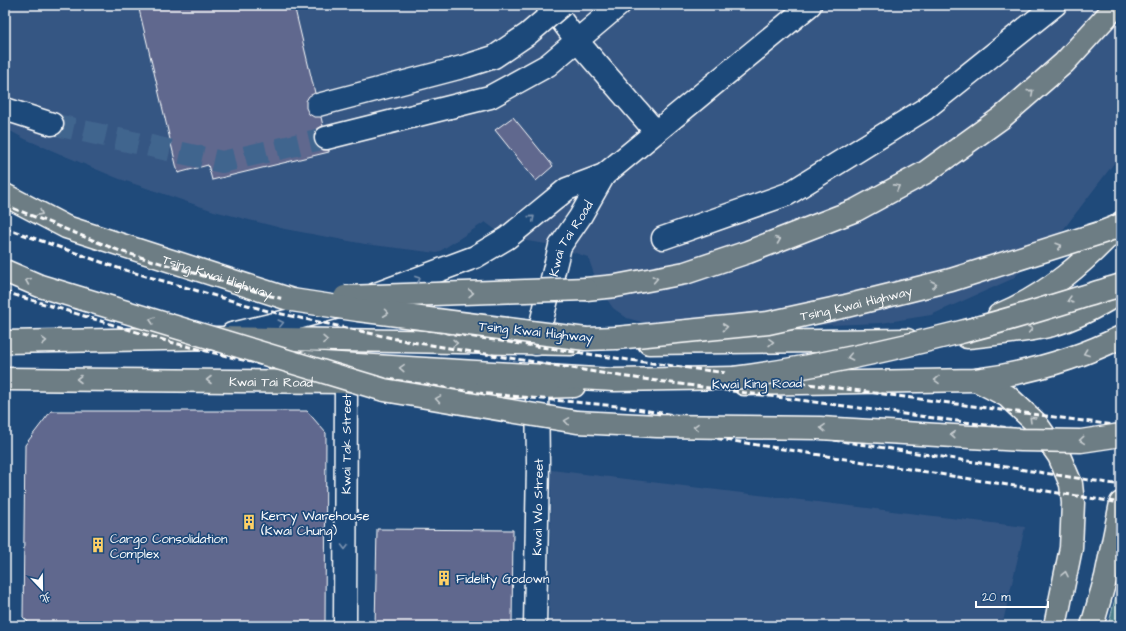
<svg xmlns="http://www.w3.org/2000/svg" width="1126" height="631" font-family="'Architects Daughter','LXGW WenKai TC',sans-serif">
	<rect width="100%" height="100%" fill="#1f4a7a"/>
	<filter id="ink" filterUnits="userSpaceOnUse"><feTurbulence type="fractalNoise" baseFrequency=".025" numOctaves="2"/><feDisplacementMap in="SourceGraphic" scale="8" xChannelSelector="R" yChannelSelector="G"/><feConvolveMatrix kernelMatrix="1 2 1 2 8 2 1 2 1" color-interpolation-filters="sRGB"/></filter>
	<g filter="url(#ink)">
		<path fill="#365683" d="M5,5H1121V154L1053,243L1012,279L931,315L881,323L775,327L641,322L627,318L613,308L599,288L588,257L569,251L560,246L507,238L485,222L437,253L365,244L285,229L214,211L117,178L25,139L5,128Z
			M551,470L1025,527L1002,626H549Z"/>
		<path fill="#4d7f8b" stroke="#a6bfc5" d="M1121,576V626H1108Z"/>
		<path fill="#60688e" stroke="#fff" d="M138,5H294L315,93L309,96L306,101V108L309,114L314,117H321L323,126L317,129L314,135V141L317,147L323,150H329V152L212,180L208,165L178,173Z
			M513,117L553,166L536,181L495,130Z
			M51,411H307L326,433L325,626H32L23,617L25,445Z
			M377,529L513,530L512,626H375Z"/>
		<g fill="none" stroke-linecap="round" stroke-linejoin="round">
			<path stroke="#41658e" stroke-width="22" stroke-dasharray="22 11" stroke-linecap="butt" d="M52,124L222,162L326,138"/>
			<g stroke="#fff" stroke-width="25">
				<g id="minor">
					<path d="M550,5L577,41L656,132"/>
					<path d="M5,109L52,124"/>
					<path d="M326,138L490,97L548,65L619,5"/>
					<path d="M663,238L788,194L925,109L1055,5"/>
					<path d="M376,294L475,257L507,238L567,189L604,175L810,5"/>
					<path d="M232,334L287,321L342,306"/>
					<path id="s1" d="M536,344L560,246L580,217L604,175"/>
					<path id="s2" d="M345,626L346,382"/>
					<path id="s3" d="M535,626L538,464L537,387"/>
				</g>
			</g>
			<g stroke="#fff" stroke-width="25">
				<g id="major">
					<path d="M999,315C1048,295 1086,261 1121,223"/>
					<path d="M967,337C995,334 1024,332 1052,325C1077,318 1100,305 1121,292"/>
					<path d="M5,342L216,338L571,344"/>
					<path d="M649,343L907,340"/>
					<path id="s4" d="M5,379L348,382"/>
					<path d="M976,380L1007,396L1036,423L1059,456L1071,484L1073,503L1071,548L1055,626"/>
					<path d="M382,383L537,387L574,386"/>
					<path d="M744,384L976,380C1027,373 1075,360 1121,337"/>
					<path d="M1092,626L1106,577L1121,503"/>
				</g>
			</g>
			<g stroke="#fff" stroke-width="25">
				<g id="highway">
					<path id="s5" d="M5,195L66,227L292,300"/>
					<path d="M586,289L616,286L685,273L748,252L856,210L926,172L1001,118L1064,63L1117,5"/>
					<path d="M586,339L616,338"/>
					<path d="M306,362L614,380L734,378"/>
				</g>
			</g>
			<use href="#minor" stroke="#1f4a7a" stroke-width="22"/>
			<use href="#major" stroke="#6d7d84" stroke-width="22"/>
			<use href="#highway" stroke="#6d7d84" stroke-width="22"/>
			<path stroke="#fff" stroke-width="3" stroke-dasharray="6 3" stroke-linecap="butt" d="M5,205L120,251L271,296L407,327L622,359L1121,426
				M5,228L118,268L268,311L406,341L620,376L1121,443
				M5,280L174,329L349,373L479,393L617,406L1121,485
				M5,292L170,342L348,386L477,405L614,422L1121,503"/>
			<g stroke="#fff" stroke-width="25" stroke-linecap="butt">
				<path id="minor-bridge" d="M318,105L466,66L494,57L528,34L562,5"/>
			</g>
			<g stroke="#fff" stroke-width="25" stroke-linecap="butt">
				<g id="highway-bridge">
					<path d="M5,271L40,286L384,390L577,422L657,426L820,428L1021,440L1081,441L1121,435"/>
					<path d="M345,297L586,289"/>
					<path d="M292,300L358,310L586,339"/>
					<path id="s6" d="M616,338L768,323L846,306L951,280L1103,232L1121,225"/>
					<path d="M734,378C810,368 886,351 961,332C1014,319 1068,301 1121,285"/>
				</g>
			</g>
			<use href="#minor-bridge" stroke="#1f4a7a" stroke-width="22"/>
			<use href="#highway-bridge" stroke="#6d7d84" stroke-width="22"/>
		</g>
		<defs><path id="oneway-chevron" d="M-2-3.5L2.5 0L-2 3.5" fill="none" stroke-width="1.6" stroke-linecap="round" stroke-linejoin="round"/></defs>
		<g stroke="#c5cbce">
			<use href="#oneway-chevron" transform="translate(1031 92) rotate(-41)"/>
			<use href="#oneway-chevron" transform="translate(897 187) rotate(-29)"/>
			<use href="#oneway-chevron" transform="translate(40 213) rotate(27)"/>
			<use href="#oneway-chevron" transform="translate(778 240) rotate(-22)"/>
			<use href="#oneway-chevron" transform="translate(1059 246) rotate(-17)"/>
			<use href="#oneway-chevron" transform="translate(655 279) rotate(-11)"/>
			<use href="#oneway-chevron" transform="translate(28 281) rotate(-157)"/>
			<use href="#oneway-chevron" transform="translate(934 284) rotate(-14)"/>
			<use href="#oneway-chevron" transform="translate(471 293) rotate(-2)"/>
			<use href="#oneway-chevron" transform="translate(1070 300) rotate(164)"/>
			<use href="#oneway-chevron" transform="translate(386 313) rotate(7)"/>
			<use href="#oneway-chevron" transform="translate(152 320) rotate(-163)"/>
			<use href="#oneway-chevron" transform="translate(725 327) rotate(-6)"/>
			<use href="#oneway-chevron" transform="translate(1030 329) rotate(-11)"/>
			<use href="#oneway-chevron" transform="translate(325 340) rotate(1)"/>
			<use href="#oneway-chevron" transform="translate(44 341) rotate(-1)"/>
			<use href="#oneway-chevron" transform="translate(771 342) rotate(-1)"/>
			<use href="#oneway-chevron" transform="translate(455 343) rotate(1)"/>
			<use href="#oneway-chevron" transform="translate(1086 353) rotate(160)"/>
			<use href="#oneway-chevron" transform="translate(850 357) rotate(168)"/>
			<use href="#oneway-chevron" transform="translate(402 368) rotate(-177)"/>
			<use href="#oneway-chevron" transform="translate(79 379) rotate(-180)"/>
			<use href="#oneway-chevron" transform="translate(209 380) rotate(-180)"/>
			<use href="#oneway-chevron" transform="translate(937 380) rotate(179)"/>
			<use href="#oneway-chevron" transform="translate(438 399) rotate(-171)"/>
			<use href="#oneway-chevron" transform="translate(1032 419) rotate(-136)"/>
			<use href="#oneway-chevron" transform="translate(567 421) rotate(-171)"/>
			<use href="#oneway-chevron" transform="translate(696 427) rotate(-179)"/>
			<use href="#oneway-chevron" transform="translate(823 428) rotate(-178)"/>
			<use href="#oneway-chevron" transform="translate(953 435) rotate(-176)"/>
			<use href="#oneway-chevron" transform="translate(1082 440) rotate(175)"/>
			<use href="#oneway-chevron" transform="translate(1065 574) rotate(-78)"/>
		</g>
		<g stroke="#7992af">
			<use href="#oneway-chevron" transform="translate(532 218) rotate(-40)"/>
			<use href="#oneway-chevron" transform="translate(418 279) rotate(-20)"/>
			<use href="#oneway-chevron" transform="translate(281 323) rotate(-14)"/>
			<use href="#oneway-chevron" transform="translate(345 547) rotate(90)"/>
		</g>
	</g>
	<defs>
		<g id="building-bare" transform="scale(1.2)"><path d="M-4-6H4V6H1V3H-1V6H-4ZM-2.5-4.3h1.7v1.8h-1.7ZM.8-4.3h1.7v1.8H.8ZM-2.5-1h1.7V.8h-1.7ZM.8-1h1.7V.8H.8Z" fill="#ffd166" stroke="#1f4a7a" stroke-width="2.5" paint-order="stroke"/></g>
	</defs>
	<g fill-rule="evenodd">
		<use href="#building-bare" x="249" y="522"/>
		<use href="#building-bare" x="98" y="545"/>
		<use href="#building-bare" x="444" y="578"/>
	</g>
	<g text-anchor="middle" stroke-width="3.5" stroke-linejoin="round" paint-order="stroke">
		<g font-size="13" fill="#fff" stroke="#1f4a7a">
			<text dy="5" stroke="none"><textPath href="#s1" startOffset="112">Kwai Tai Road</textPath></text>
			<text dy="5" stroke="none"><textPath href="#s5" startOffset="228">Tsing Kwai Highway</textPath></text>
			<text dy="5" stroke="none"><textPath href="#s6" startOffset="243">Tsing Kwai Highway</textPath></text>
			<text transform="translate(536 331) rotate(6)" y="5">Tsing Kwai Highway</text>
			<text dy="5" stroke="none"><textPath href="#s4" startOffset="266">Kwai Tai Road</textPath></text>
			<text transform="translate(757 383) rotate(-1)" y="5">Kwai King Road</text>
			<text dy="5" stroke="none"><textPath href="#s2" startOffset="182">Kwai Tak Street</textPath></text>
			<text dy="5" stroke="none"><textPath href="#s3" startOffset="119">Kwai Wo Street</textPath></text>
		</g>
		<g font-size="13" fill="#fff" stroke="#1f4a7a" text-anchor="start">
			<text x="261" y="520">Kerry Warehouse<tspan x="261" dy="15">(Kwai Chung)</tspan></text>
			<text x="110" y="543">Cargo Consolidation<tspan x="110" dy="15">Complex</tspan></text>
			<text x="456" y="583">Fidelity Godown</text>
		</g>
	</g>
	<rect width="1126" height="631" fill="none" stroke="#1f4a7a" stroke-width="20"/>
	<rect x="10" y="10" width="1106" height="611" fill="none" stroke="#fff" stroke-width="1.5" filter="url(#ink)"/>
	<g transform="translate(42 589) rotate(158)" stroke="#1f4a7a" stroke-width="3" paint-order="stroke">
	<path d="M0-3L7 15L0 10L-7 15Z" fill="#ffffff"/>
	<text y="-6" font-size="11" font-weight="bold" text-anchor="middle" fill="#ffffff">北</text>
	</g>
	<path d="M976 601v6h72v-6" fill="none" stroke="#ffffff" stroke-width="2"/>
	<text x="982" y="601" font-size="12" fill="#ffffff" stroke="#1f4a7a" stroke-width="3" paint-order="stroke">20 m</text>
</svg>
